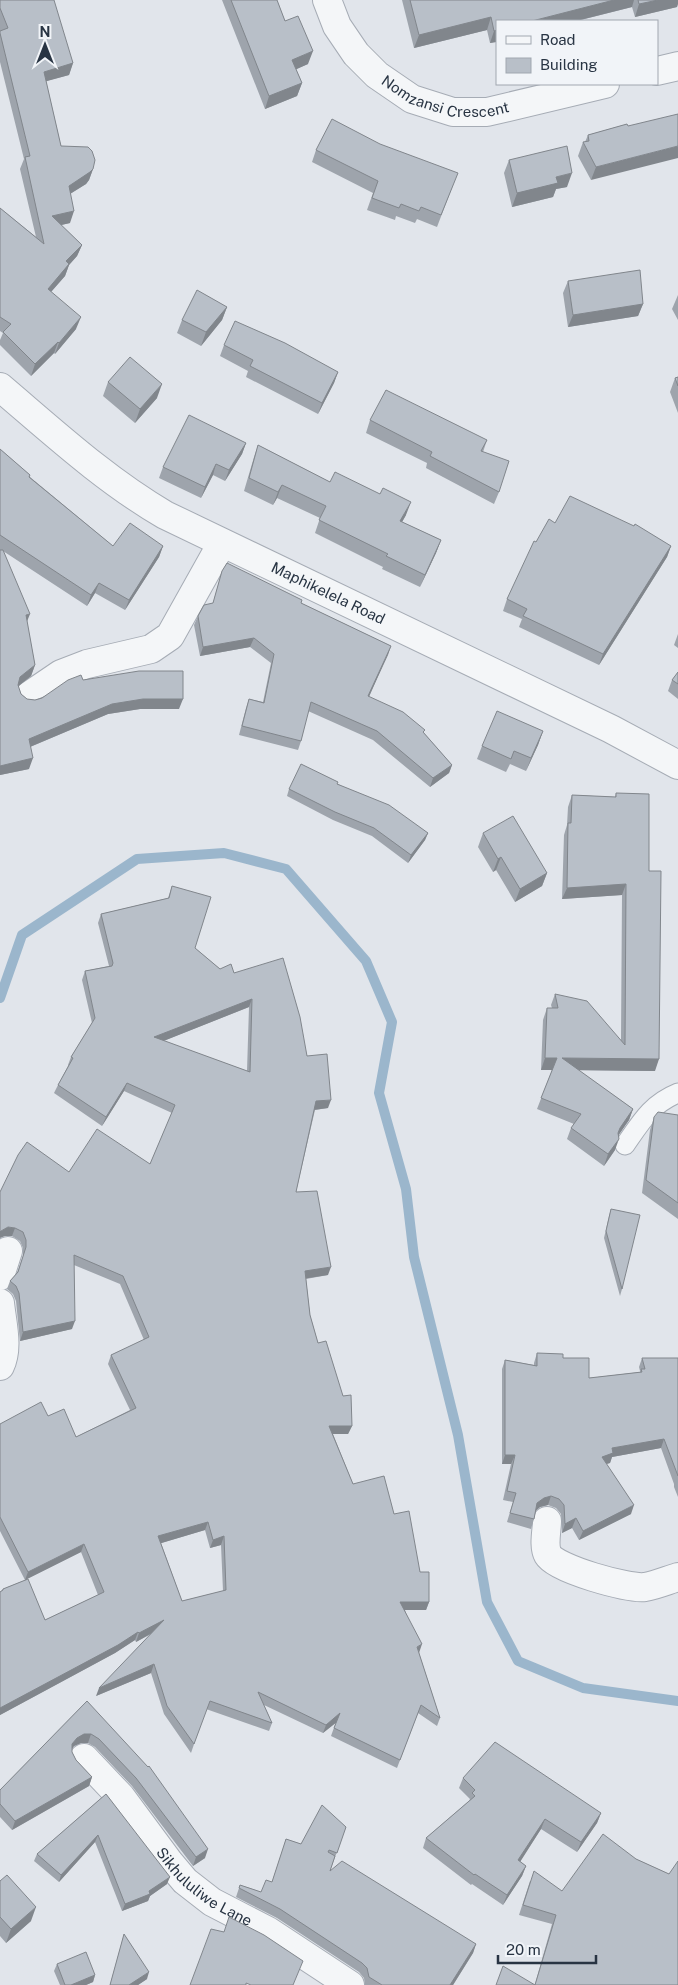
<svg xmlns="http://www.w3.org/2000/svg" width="678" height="1985" viewBox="0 0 678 1985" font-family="'Public Sans',sans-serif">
<rect width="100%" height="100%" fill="#e1e5eb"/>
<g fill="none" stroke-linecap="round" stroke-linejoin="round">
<!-- stream -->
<path stroke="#9bb6cc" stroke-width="10" d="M0,998L22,935L137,859L224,853L286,869L366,961L392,1022L379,1093L406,1189L414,1257L458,1435L487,1602L518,1661L583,1688L678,1701"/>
<defs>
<path id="lane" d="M625,1145C641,1122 651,1104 678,1093"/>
<g id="street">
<path id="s1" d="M327,0L337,26L356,54L377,75L412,99L453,112H487L605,84"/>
<path d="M657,71L678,66"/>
<path id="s2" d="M0,387C53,432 105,480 165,515L611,729L678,765"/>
<path d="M30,695L61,674L87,664L151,649L170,636L222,543"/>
<path d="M0,1276L8,1251"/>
<path d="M0,1303C2,1323 9,1348 0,1366"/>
<path d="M547,1521C547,1530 543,1546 548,1555C556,1569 628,1589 645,1587C656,1585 668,1580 678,1577"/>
<path id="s3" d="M84,1758L121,1797L169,1862L185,1881L212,1902L268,1931L350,1985"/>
</g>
</defs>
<!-- lane casing -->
<use href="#lane" stroke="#a6acb5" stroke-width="21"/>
<!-- street casing -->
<use href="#street" stroke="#a6acb5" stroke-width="30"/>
<!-- lane -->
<use href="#lane" stroke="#f4f6f8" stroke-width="19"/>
<!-- street -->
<use href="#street" stroke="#f4f6f8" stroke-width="28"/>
</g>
<!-- wall -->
<path fill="#9ea4ac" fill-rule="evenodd" d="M0,0L73,63L69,75L46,81L61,146L93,169L89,180L86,184L70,194V223L61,225L82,245L77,256L69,265L65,276L51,292L76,329L55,354L54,353L31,376L0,345V340L3,333L0,331V208L36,237L20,169L24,159L0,62Z
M222,0H277L285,21L308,64L296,69L302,83L297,96L265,109Z
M402,0H678L677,7L635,17L632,7L490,43L487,30L414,48Z
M627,124L591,180L578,156L583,142H585L588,135Z
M316,150L453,185L437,227L417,219L415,223L396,216L395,220L367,210L373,193L312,162Z
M509,160L567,187L556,189L553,197L512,207L504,173Z
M568,281L643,304L638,316L568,327L563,293Z
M678,295V320L672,309Z
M227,307L222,320L201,346L177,333L182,320Z
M224,345L338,372L334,383L318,414L246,377L248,371L220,356Z
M678,377V413L670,392L675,378Z
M108,382L157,398L135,423L103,396Z
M370,420L487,440L483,452L499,492L494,504L426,468L427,463L366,433Z
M246,443L242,454L225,481L213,475L201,498L159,478L163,467Z
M258,445L330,482L406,515L402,522L441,540L436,553L420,587L382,569L383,567L315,533L320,518L277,498L273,505L244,491L254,457Z
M0,449L30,475V477L113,546H163L159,557L125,610L95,593L87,606L3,551L27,622L35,665L31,676L18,686L21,694L27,699L35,700L83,680L179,709H140L108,714L30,747L29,769L0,775Z
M555,523L671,546L667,557L599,665L519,627L522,619L503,611L507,599L536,542Z
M222,571L301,603L391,646L369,697L424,733L452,765L449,773L430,787L373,740L308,711L301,741L298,750L239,735L246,708L249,699L263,702L271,663L250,647L200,656L194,625L198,616L213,603Z
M678,634V648L674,645Z
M678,672V699L668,691L672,680Z
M543,731L538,745L526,771L510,764L506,772L477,759L482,746Z
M338,784L428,833L425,840L408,863L372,836L333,820L287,796L289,789Z
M616,793L649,871L655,1071L578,1070L633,1109L629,1120L618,1135L615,1150L604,1166L567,1139L571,1128L574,1124L537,1109L552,1070H541L543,1020L547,1008H552L551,1005L555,994L621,1040L622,895L562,899L564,835L567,825L568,807L572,795L615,797Z
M483,833L547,873L542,886L515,902L496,870L493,872L478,847Z
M172,886L195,948L220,969L234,973L307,1056L328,1108L315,1110L296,1192L328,1275L306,1279L310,1315L318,1343L352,1426L348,1434H333L353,1484L394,1514L420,1572L429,1602L426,1610H405L419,1653L440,1718L437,1726L418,1713L397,1768L331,1736L336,1722L323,1733L264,1705L272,1723L269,1731L206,1709L191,1753L164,1714L151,1673L96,1696L151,1634L136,1642L135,1640L115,1653L0,1715V1592L3,1589L25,1580L0,1531V1424L48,1416L76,1437L130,1410L108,1364L111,1355L144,1340L120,1284L74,1265L72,1329L20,1341L16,1301L13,1294L7,1289L10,1281L17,1273L23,1256V1248L20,1241L12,1236H5L69,1172L150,1164L172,1113L124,1091L102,1126L54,1093L58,1085L68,1066V1065L71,1057L92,1023L82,980L85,971L109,966L98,923L101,914L168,898ZM249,1007L247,1071L163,1041ZM205,1530L210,1548L221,1545L223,1591L182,1601L161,1543ZM81,1552L98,1595L45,1620L27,1579Z
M678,1115V1219L642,1193L650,1130L654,1117Z
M611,1209L622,1289L620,1296L604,1238L609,1216Z
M537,1353L563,1358L589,1378L640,1372V1371L639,1367L642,1358H678V1497L674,1487V1484L661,1448L612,1457L610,1463L606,1464L631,1514L579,1540L572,1528L562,1533L561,1514L556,1508L548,1505L540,1507L536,1511L534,1519L531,1529L507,1522L513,1502L503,1500L511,1464H502V1369L505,1360L534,1365V1363Z
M87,1701L205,1858L193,1866L132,1786L95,1747L88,1743H81L74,1746L72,1749V1752L76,1760L92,1777L89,1786L12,1830L0,1817V1790Z
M463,1778L601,1813L597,1823L577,1852L541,1829L520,1861L526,1866L522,1876L503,1905L472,1884L471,1885L423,1848L426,1838L469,1801L470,1799L459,1788Z
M106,1794L167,1884L150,1896L148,1901L122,1911L95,1842L59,1882L34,1861L37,1854Z
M346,1827L330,1871L476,1944L473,1953L453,1985H365L364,1978L359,1972L277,1918L236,1897L240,1885L261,1892L272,1882L286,1839L301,1844Z
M636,1859L669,1874L678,1985L535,1984L552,1924L519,1915L530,1881L562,1891Z
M0,1881L31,1921L6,1943L0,1936Z
M124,1934L147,1979L138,1985H110Z
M57,1964L95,1975L93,1982L86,1985H60L54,1971Z"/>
<!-- shaded-wall -->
<path fill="#81868c" d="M614,0H634L632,7L576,21H532Z
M658,0H678V4L677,7L635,17L639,4Z
M491,17L487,30L414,48L419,35Z
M497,30V42L490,43L494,31Z
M313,51L308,64L288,73L292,60Z
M73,63L69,75L40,83L44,72Z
M302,83L297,96L265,109L269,96Z
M678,146V158L591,180L596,167Z
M93,169L89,180L86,184L65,197L69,186Z
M572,173L567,187L556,189L553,197L512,207L517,193L556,177Z
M74,211L70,223L48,228L52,216Z
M82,245L77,256L69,265L65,276L43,301L48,289L66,261Z
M643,304L638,316L568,327L573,315Z
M227,307L222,320L201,346L206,332Z
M81,317L76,329L55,354L59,343Z
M58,342L54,353L31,376L35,364Z
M338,372L334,383L318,414L322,403Z
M162,384L157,398L135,423L140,409Z
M246,443L242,454L225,481L229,470Z
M216,464L213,475L201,498L205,487Z
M282,485L277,498L273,505L278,492Z
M411,502L406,515L395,534L400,521Z
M441,540L436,553L420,587L425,575Z
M163,546L159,557L125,610L129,600Z
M671,546L667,557L599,665L603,654Z
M99,583L95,593L87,606L91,595Z
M30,614L26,624V615Z
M254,638L250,647L200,656L203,647Z
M391,646L388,655L365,705L368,696Z
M35,665L31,676L16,688L20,677Z
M143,699H183L179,709H140L108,714L25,749L29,739L112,704Z
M543,731L538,745L526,771L531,758Z
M33,758L29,769L0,775V766Z
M452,765L449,773L430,787L433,778Z
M428,833L425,840L408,863L411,855Z
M501,857L496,870L493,872L498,859Z
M547,873L542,886L515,902L520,889Z
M626,884L622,895L562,899L567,888Z
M252,999L249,1007L151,1046L154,1037Z
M545,1058H557L553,1070H541Z
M562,1058L659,1059L655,1071L558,1070Z
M127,1083L124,1091L102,1126L106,1117Z
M331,1100L328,1108L313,1110L316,1101Z
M633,1109L629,1120L616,1139L620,1128Z
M619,1139L615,1150L604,1166L608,1154Z
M8,1227L15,1228L12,1236H5L0,1238V1232L1,1231Z
M331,1267L328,1275L302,1279L305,1271Z
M75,1321L72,1329L20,1341L23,1332Z
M329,1426H352L348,1434H326Z
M664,1439L661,1448L612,1457L610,1463L599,1466L602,1457L612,1448Z
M505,1455H515L511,1464H502Z
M551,1496L548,1505L540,1507L534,1512L537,1503L544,1498Z
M634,1505L631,1514L579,1540L583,1531Z
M576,1518L572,1528L562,1533L565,1524Z
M208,1522L205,1530L155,1545L158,1536Z
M224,1536L221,1545L210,1548L213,1540Z
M84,1544L81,1552L25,1580L28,1572Z
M400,1602H429L426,1610H397Z
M164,1620L161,1628L136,1642L139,1633Z
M138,1632L135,1640L115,1653L0,1715V1708Z
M422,1644L419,1653L417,1647Z
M154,1664L151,1673L96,1696L99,1688Z
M340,1713L337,1722L323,1733L326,1725Z
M84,1734H91L88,1743H81L74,1746L69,1753L72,1744L77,1738Z
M92,1777L89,1786L12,1830L15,1821Z
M601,1813L597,1823L577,1852L581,1842Z
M545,1819L541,1829L515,1870L518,1860Z
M98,1835L95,1842L59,1882L61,1875Z
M208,1849L205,1858L193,1866L196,1857Z
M526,1866L522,1876L503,1905L507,1895Z
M170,1877L167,1884L150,1896L148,1901L122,1911L125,1904L149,1891Z
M36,1907L31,1921L6,1943L11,1929Z
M476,1944L473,1953L453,1985H450Z
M149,1972L147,1979L138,1985H129Z
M95,1975L93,1982L86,1985H71Z"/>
<!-- building -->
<path fill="#b8bfc8" stroke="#81868c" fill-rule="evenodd" d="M0,0H54L73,63L44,72L61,146L88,147L92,151L95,160L93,169L90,172L69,186L74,211L52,216L82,245L66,261L69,264L48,289L81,317L59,343L58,342L35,364L3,332L11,324L0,317V208L44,244L25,157L30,156L0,33V31L8,28L0,8Z
M231,0H277L285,21L298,16L313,51L292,60L302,83L269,96Z
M410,0H614L532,21H497V30L494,31L491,17L419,35Z
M638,0H658L639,4Z
M678,114V146L596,167L583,142L589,141L588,135L627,124L628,126Z
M332,119L380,144L458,173L441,215L421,207L419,211L401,204L399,208L372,198L378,181L316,150Z
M567,146L572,173L556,177L558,183L517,193L509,160Z
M640,270L643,304L573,315L568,281Z
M197,290L227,307L206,332L182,320Z
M235,321L285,343L338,372L322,403L250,366L253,360L224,345Z
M130,357L162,384L140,409L108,382Z
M678,377V386L675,378Z
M386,390L487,440L481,451L509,461L499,492L430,456L432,452L370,420Z
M189,415L246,443L229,470L216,464L205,487L163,467Z
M258,445L330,482L335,472L380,494L383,488L411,502L400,521L441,540L425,575L386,556L388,554L319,520L326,506L282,485L278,492L249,478Z
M0,449L30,475L29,477L113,546L130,523L163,546L129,600L99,583L91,595L0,535Z
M570,496L634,526L635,524L671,546L603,654L523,616L527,609L507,599L534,541L536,542L549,519L555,523Z
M0,550H3L30,614L26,615L35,665L20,677L18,685L21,694L27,699L35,700L42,698L68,680L81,675L83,680L139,671H183V699H143L112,704L29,739L33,758L0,766Z
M227,563L302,600L301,603L391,646L368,696L403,712L425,730L423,732L452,765L433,778L377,731L311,702L301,741L242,726L249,699L264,703L274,654L254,638L203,647L198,616L204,605L213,603L222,571Z
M678,672V684L672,680Z
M497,711L543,731L531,758L514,751L511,759L482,746Z
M301,764L338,782L337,784L389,805L428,833L411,855L374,828L335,812L289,789Z
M616,793L649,794V871H661L659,1059L562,1058L633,1109L620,1128L618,1133L619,1139L608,1154L571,1128L581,1114L541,1098L557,1058H545L547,1008H558L555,994L587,1001L625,1045L626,884L567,888L568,823H571L572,795L616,797Z
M513,816L547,873L520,889L501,857L498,859L483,833Z
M172,886L211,897L195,948L220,969L231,964L234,973L283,958L300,1017L307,1056L327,1054L331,1100L316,1101L296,1192L317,1191L331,1267L305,1271L310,1315L318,1343L326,1341L343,1396L351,1395L352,1426H329L353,1484L384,1476L394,1514L409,1511L420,1572H429V1602H400L422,1644L417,1647L440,1718L421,1705L400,1760L334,1728L340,1713L326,1725L258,1692L272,1723L210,1701L194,1744L167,1706L154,1664L99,1688L164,1620L139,1633L138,1632L118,1645L0,1708V1592L3,1590V1589L28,1579L45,1620L104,1592L84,1544L28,1572L0,1517V1424L41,1402L48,1416L64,1409L76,1437L136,1408L111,1355L149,1337L123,1276L74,1255L75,1321L23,1332L19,1293L16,1286L10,1281L18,1272L26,1247V1240L23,1232L15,1228L8,1227L1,1231L0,1232V1192L18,1155L27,1142L69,1172L97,1129L150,1164L175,1105L127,1083L106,1117L58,1085L73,1058L71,1057L95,1018L85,971L112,966L113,963L101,914L169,898ZM252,999L250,1072L154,1037ZM208,1522L213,1540L224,1536L226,1590L182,1601L158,1536Z
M658,1112L678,1115V1203L646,1180L654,1117Z
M611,1209L640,1215L622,1289L606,1231Z
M537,1353L563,1354V1358H589V1378L642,1372L641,1369H645L642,1358H678V1476L664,1439L612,1448L613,1453L602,1457L634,1505L583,1531L576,1518L565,1524L564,1505L559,1499L551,1496L544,1498L537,1503L534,1519L510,1513L516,1493L507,1491L515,1455H505V1360L537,1366Z
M87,1701L148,1767L149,1766L208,1849L196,1857L136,1778L99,1739L91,1734H84L77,1738L72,1744V1752L76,1760L92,1777L15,1821L0,1804V1790Z
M495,1742L601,1813L581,1842L545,1819L518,1860L526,1866L507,1895L475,1874L474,1875L426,1838L475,1796L472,1793L475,1790L463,1778Z
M106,1794L170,1877L149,1891L150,1894L125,1904L98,1835L61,1875L37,1854Z
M322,1805L346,1827L337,1853L329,1850L328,1852L335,1856L330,1871L342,1861L476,1944L450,1985H382L369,1977L367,1968L362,1963L280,1909L239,1888L240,1885L261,1892L266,1880L272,1882L286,1839L301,1844Z
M603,1834L636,1859L669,1874L678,1861V1985H496L503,1966L535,1985L556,1915L523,1905L534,1871L562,1891Z
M7,1875L36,1907L11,1929L0,1917V1881Z
M229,1917L264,1935L303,1961L293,1985H251L246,1983V1985H190L211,1929L224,1932Z
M124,1934L149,1972L129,1985H110Z
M86,1952L95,1975L71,1985H65L57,1964Z"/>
<g text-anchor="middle" stroke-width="4.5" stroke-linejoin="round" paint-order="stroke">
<!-- street labels -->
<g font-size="15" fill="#283443" stroke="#f1f4f8">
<text dy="5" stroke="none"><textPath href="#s1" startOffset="166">Nomzansi Crescent</textPath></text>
<text dy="5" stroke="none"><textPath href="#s2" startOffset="390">Maphikelela Road</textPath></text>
<text dy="5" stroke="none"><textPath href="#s3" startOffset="178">Sikhululiwe Lane</textPath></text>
</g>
</g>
<!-- legend -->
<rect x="496" y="20" width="162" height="65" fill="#f1f4f8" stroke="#a1a7b0"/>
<rect x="506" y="36" width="25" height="8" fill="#f4f6f8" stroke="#a1a7b0"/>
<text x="540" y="45" font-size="15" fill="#283443">Road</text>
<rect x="506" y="58" width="25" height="15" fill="#b8bfc8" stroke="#a1a7b0"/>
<text x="540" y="70" font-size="15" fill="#283443">Building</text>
<!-- north arrow -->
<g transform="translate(45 45)" stroke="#f1f4f8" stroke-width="4" paint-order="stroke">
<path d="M0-4L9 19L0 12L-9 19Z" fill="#283443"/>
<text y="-8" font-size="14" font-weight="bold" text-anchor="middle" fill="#283443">N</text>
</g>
<!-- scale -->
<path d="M498 1955v8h98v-8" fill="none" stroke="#283443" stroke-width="2.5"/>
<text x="506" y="1955" font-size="15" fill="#283443" stroke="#f1f4f8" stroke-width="4" paint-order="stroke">20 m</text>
</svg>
